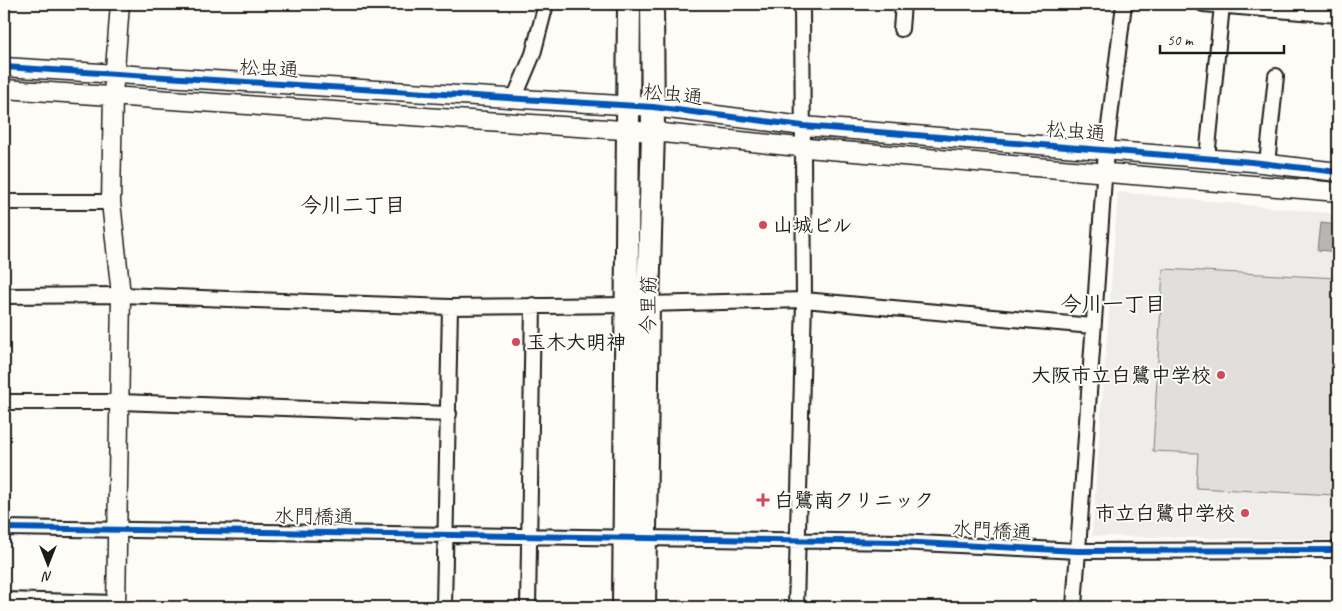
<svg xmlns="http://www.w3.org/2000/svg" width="1342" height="611" viewBox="0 0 1342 611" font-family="Caveat,'Klee One',sans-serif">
<rect width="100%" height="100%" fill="#fdfcf7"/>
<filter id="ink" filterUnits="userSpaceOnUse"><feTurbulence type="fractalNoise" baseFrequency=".02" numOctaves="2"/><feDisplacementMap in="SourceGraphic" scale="10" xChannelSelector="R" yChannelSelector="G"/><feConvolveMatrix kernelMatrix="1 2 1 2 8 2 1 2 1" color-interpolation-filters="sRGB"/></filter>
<g filter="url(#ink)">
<!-- built -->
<path fill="#eeede9" d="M1118,192L1338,214V540L1092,536Z"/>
<!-- green -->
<path fill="#e0dfdb" stroke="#7e7e7c" d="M1163,269L1338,278V428L1335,495L1196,488L1198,453L1153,451Z"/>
<!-- water -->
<path fill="#b7b6b2" stroke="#797876" d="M1321,223L1338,225V252L1318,250Z"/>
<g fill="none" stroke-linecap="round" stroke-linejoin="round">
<defs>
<path id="minor" d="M1203,4L1338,15
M901,29L903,4
M514,99L533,54L546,4
M1207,158L1222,5
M1267,164L1276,76
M4,202H111
M4,296L121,295L450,307L627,305
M648,304L804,300L1092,326
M4,402H120L449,414
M4,528L899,542L1077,551L1338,550
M4,600L116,603
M444,607L450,307
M528,607L533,305
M796,607L804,300L802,4
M1074,607L1106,150L1124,4"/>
<path id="tertiary" d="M4,67L653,107L803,126L1252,162L1338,172
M4,89L653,132L818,149L1338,192
M116,607L121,295L111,202L113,95L120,4"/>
<path id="primary" d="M624,607L629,4
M644,607L648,304L653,132L652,4"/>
</defs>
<!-- minor casing -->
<use href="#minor" stroke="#1c1c1c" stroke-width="18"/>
<!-- tertiary casing -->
<use href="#tertiary" stroke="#1c1c1c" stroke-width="21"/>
<!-- primary casing -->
<use href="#primary" stroke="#1c1c1c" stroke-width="26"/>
<!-- minor -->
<use href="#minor" stroke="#fdfcf7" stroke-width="14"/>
<!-- tertiary -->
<use href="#tertiary" stroke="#fdfcf7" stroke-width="18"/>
<!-- primary -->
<use href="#primary" stroke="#fdfcf7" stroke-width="22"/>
<defs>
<path id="cycleway" d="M4,67L653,107L803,126L1252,162L1338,172
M4,528L899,542L1077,551L1338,550"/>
</defs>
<!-- cycleway casing -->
<use href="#cycleway" stroke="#fdfcf7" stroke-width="9"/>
<!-- cycleway -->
<use href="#cycleway" stroke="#0057b8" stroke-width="6"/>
</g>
</g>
<!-- markers -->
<g fill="#d1495b" stroke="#fdfcf7" stroke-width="2">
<circle cx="763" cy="225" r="5"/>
<circle cx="516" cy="342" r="5"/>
<circle cx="1221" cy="375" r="5"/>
<path d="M760.5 492.5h5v5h5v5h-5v5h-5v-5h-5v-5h5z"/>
<circle cx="1245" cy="513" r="5"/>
</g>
<g text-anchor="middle" stroke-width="4" stroke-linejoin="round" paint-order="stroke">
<!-- street labels -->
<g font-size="20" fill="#1c1c1c" stroke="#fdfcf7">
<text transform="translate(269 68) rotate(3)" y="7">松虫通</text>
<text transform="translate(673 94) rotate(6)" y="7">松虫通</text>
<text transform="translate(1076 131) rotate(5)" y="7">松虫通</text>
<text transform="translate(648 305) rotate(-89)" y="7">今里筋</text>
<text transform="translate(314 516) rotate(1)" y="7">水門橋通</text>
<text transform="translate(992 530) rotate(3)" y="7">水門橋通</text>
</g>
<!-- poi labels -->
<g font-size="20" font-weight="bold" fill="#1c1c1c" stroke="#fdfcf7" text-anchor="start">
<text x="773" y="232">山城ビル</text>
<text x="526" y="349">玉木大明神</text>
<text x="1211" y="382" text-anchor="end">大阪市立白鷺中学校</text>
<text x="774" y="507">白鷺南クリニック</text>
<text x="1235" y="520" text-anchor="end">市立白鷺中学校</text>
</g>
<!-- neighbourhood labels -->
<g font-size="21" font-weight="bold" fill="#1c1c1c" stroke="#fdfcf7">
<text x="353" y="212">今川二丁目</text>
<text x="1113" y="311">今川一丁目</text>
</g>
</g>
<!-- margin -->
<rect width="1342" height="611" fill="none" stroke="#fdfcf7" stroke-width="20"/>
<rect x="10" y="10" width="1322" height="591" fill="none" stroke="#1c1c1c" stroke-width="2" filter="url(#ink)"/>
<!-- north arrow -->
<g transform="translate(48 564) rotate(180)" stroke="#fdfcf7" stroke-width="4" paint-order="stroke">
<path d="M0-4L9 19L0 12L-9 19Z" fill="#1c1c1c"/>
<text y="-8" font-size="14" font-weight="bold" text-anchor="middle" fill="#1c1c1c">N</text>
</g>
<!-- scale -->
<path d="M1160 45v8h124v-8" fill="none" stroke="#1c1c1c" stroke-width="2.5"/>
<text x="1167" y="45" font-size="15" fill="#1c1c1c" stroke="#fdfcf7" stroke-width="4" paint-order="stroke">50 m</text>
</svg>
